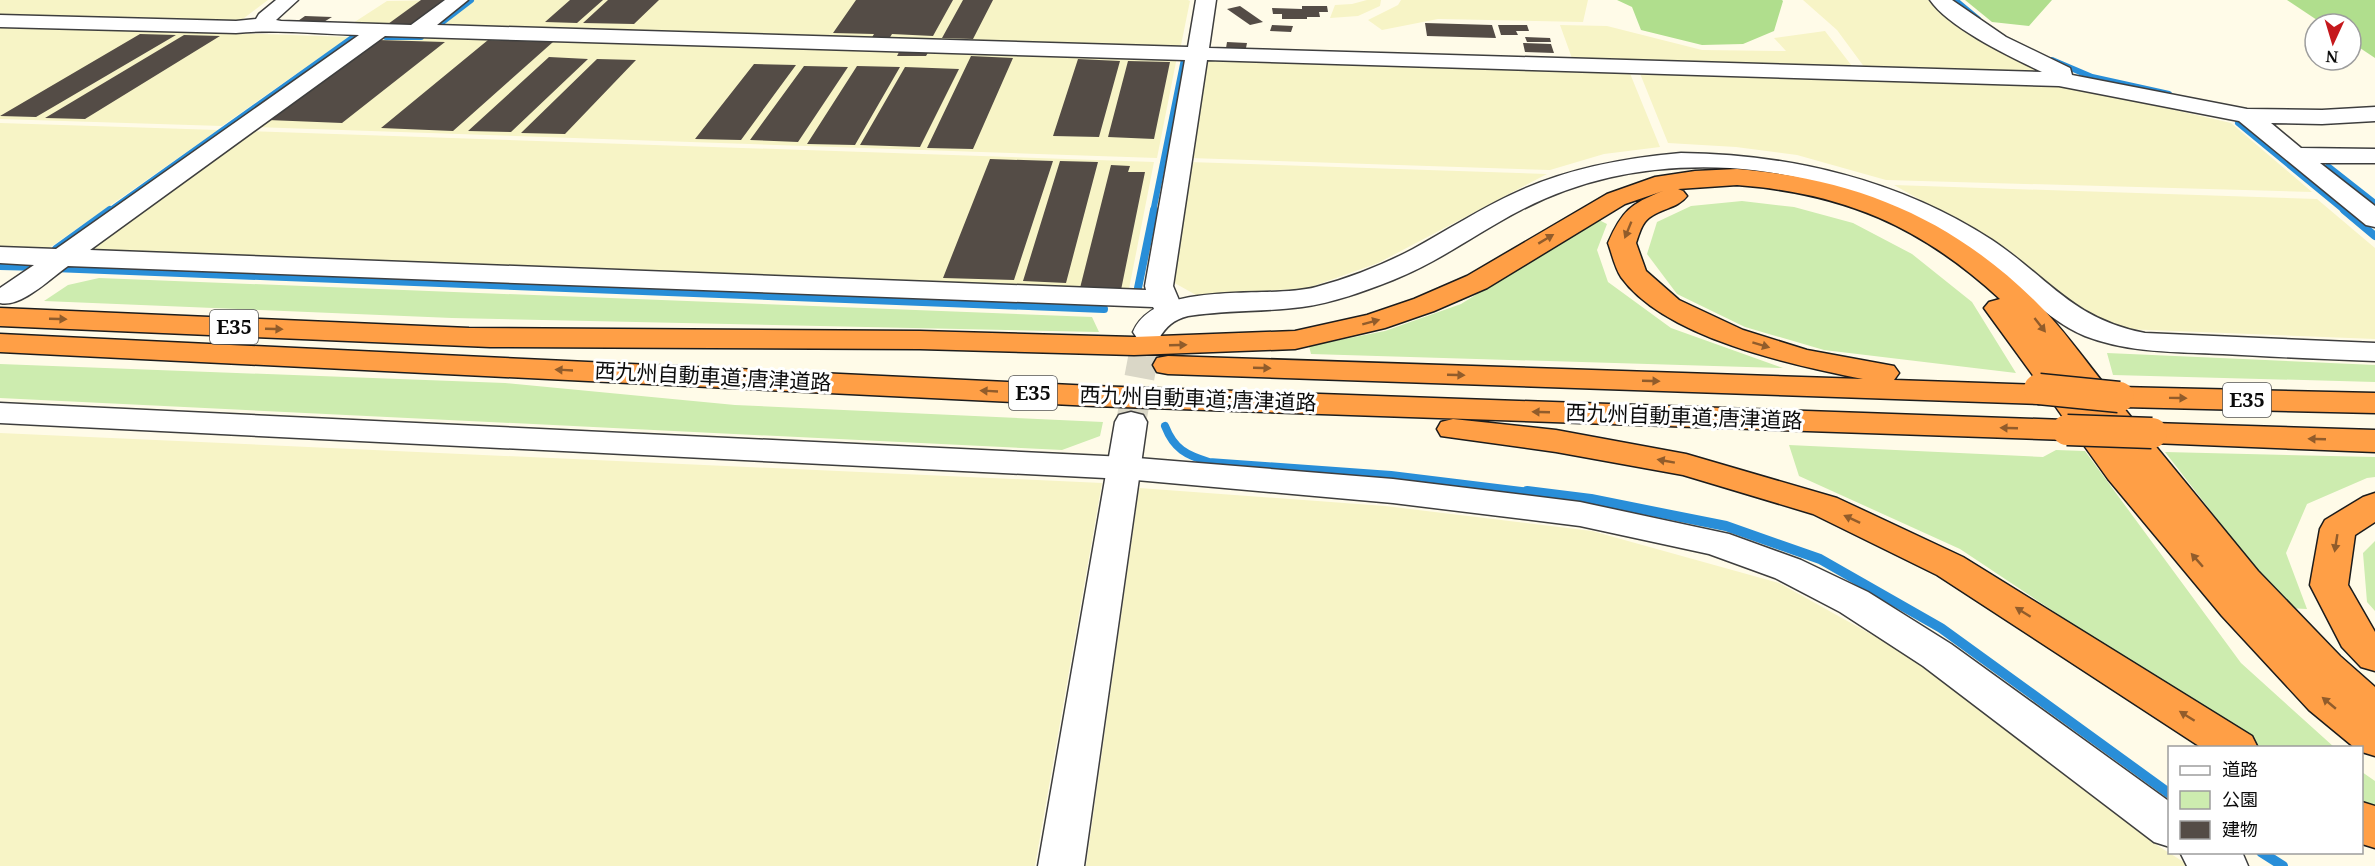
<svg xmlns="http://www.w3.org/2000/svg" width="2375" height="866" viewBox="0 0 2375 866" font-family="'Noto Serif','Noto Sans JP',serif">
<rect width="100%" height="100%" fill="#fffbe8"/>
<!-- farmland -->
<path fill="#f7f4c6" d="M0,0H268L235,25L0,17Z
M452,0L417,27L350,25L387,1Z
M474,0H1188L1190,1L1180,50L436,28Z
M1367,0H1381L1380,6L1358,16L1330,18L1335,5L1352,4Z
M1401,0H1588L1583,22L1438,19L1382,30L1368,20L1398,5Z
M1803,0H1928L1946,16L2051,74L1865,68L1837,30Z
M0,24L228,31L229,33L349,37L222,126L0,119Z
M1560,25L1607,26L1702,50L1786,51L1774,38L1825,31L1855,70L1573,61Z
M429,35L1177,57L1157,158L252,127L376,38L423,39Z
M1205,59L1629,71L1660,147L1604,154L1550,170L1190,158Z
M1639,71L2067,85L2231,123L2312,192L1886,180L1797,155L1736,147L1668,143Z
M0,123L218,130L45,251L0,250Z
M247,131L1154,162L1128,294L79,253Z
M1189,162L1547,174L1378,263L1308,288L1196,295L1171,281Z
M1894,185L2317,199L2375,248V339L2124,329L2082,313L2009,250Z
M0,433L1102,483L1035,866H0Z
M1139,488L1385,506L1592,531L1779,583L1912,657L2152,842L2190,866H1086Z"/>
<!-- green -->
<path fill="#cdecaf" d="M1742,201L1794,207L1853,223L1912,254L1972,302L2016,373L1824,350L1745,327L1677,294L1647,254L1657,222L1691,206Z
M1597,219L1607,224L1597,250L1608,282L1671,328L1783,368L1311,354L1309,346L1385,331L1461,304Z
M99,278L1092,317L1099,332L452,318L44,301L68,285Z
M2107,353L2375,365V382L2113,375Z
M0,364L505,383L735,405L1103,422L1100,436L1062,450L0,398Z
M1789,445L2043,457L2056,450L2085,451L2241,663L2334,747H2257L1960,549L1799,476Z
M2165,452L2375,457V477L2367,478L2307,504L2286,553L2307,609L2286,608Z
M2375,541V611L2367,602L2363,553Z
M2362,772L2375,781V818L2362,810Z"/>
<!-- forest -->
<path fill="#b0de8d" d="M1617,0H1782L1783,1L1774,31L1743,44L1702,45L1641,30L1632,7Z
M1965,0H2052L2029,26L1992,22Z
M2287,0H2375V58L2351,42V24H2323Z"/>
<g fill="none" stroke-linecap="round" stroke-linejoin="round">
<!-- stream-far2 -->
<path stroke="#298ed8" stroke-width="6" d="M1955,0L1978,19
M437,26L471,0
M386,37H421
M2052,60L2092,77L2169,94
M2238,123L2346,212
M2328,166L2375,203
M108,212L355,36
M1153,212L1184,59"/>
<!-- stream-far1 -->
<path stroke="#298ed8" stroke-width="8" d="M2344,210L2375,236
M56,249L110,210
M0,266L42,267
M54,268L1104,309
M1138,288L1154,210
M1165,426C1174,449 1186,455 1209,462L1391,475L1539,493"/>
<!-- stream -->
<path stroke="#298ed8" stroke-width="10" d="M1527,491L1591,499L1726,526L1820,559L1941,628L2170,794
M2261,852L2283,866"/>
</g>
<!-- building -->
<path fill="#544c46" d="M421,0H450L417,24H388Z
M570,0H603L577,23L545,22Z
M608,0H659L634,24L583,23Z
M856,0H953L933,36L892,34L889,39H871L874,34L833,33Z
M963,0H993L973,39L942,38Z
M1240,6L1263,22L1250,25L1227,9Z
M1302,6H1327L1328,12H1319L1320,17H1307V19H1282V14H1273L1272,8L1302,9Z
M305,16L332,17L322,23H295Z
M1425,23L1492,25L1496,38L1427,36Z
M1272,25L1293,26L1291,32L1270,31Z
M1498,25H1527L1529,31H1516L1518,35H1501Z
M140,34L176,35L36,117L0,116Z
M184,35L220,36L85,119L45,118Z
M1525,37L1550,38L1551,42H1527Z
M378,40L445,42L342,123L268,120Z
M488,40L553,42L453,131L381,128Z
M1227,42L1247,43L1246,48H1226Z
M1523,43L1551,44L1554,53L1525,52Z
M900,50L929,51L926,56H897Z
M971,56L1013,58L973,149L927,148Z
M549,57L588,59L511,132L468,131Z
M597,59L636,60L565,134L521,133Z
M1078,59L1120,61L1099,137L1053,136Z
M1128,61L1170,62L1154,139L1108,137Z
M754,64L796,65L741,140L695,139Z
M804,66L848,67L798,142L750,140Z
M857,66L900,67L855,145L807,144Z
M905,67L959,69L920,147L860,145Z
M990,159L1053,161L1014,280L943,278Z
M1060,161L1098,162L1066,283L1023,281Z
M1111,165L1130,166L1128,172H1145L1121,290L1080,288Z"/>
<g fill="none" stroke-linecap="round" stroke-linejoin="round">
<!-- minor-tunnel -->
<path stroke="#dad7c7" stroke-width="30" stroke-dasharray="30 15" stroke-linecap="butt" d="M1131,422L1148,332"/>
<defs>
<path id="minor" d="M276,0H298L276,20L281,21L411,25L445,0H468L437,25L1188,47L1196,0H1216L1209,48L2042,72C2011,57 1949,28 1930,0H1952L2006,37L2070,68L2072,75L2247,109L2322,110L2375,107V121L2322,124L2271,123L2301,148L2375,149V163H2320L2375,206V227L2366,225L2239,121L2059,86L1207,60L1173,286L1184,312L1179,318L1169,321L1159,318L1153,307L68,266C51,278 21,308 0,303V288L34,265L0,263V247L56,249L359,35C318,34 276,29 236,33L0,27V15L236,21L256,19L259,14ZM385,36L1185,60L1145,286L1146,290L90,250Z
M1131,412L1143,415L1147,422L1084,866H1038L1115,422L1119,415Z"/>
<path id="tertiary" d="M1681,153C1789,154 1900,180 1992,240C2049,278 2072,319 2145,333L2375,343V361C2324,359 2274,357 2223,354C2176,352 2129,353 2085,336C2046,320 2018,285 1984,260C1915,209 1816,173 1730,168C1658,164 1586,176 1521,210C1478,232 1439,262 1393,280C1365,291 1333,303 1302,307C1264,312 1226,310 1188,316C1173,320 1167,326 1159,338L1148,341L1137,338L1133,332C1156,278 1268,300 1316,287C1349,278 1383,265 1413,249C1448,230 1481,208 1517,192C1569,168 1625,158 1681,153Z
M0,403L1125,457L1393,479L1580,502L1729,534L1801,560L1868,592L1951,644L2170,802V847L2154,842L1923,666L1840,612L1775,578L1709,554L1580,526L1393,503L1125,479L0,423Z
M2180,852H2242L2248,866H2187Z"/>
<path id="motorway" d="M1737,169C1855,179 1950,217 2036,302C2063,328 2085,361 2109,390L2119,387L2375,393V413L2123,407L2139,427L2152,423L2375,430V452L2153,443L2258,571L2340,656L2375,687V756L2362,752V748H2355L2309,710L2222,616L2108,479L2078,437L2067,440L1093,406L0,352V334L1093,386L2065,420L2051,400L2039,404L1168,374L1157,372L1153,365L1157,358L1168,356L1863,379C1792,365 1665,338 1621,277C1615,268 1612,254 1608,243C1622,211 1630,204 1663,191L1625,204L1487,288L1434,311L1385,328L1295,349L1134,355L920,349L490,347L0,326V308L469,328L920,331L1134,337L1295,331L1367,315L1414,299L1467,276L1607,194L1655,177L1695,171ZM1737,185C1843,193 1921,226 2000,299L1989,302L1984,308L2040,385L1894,380L1899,373L1894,366L1807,350L1743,330L1679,300L1646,271L1636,243C1638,237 1640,230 1643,225C1652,209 1677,210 1687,196L1683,191L1678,189Z
M1453,419L1556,430L1686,454L1837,498L1963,557L2252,736L2258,748H2202L1937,575L1813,514L1683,475L1556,452L1441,436L1437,429L1441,422Z
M2375,493V522L2355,535L2348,585L2375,632V671L2361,667L2342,647L2310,585L2320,529L2325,520L2363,497Z
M2362,802L2375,806V848L2362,844Z"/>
</defs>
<!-- minor casing -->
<use href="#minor" stroke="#3e3e3e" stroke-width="3"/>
<!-- tertiary casing -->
<use href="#tertiary" stroke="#3e3e3e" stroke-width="3"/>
<!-- motorway casing -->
<use href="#motorway" stroke="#1c1c1c" stroke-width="3"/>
<!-- minor -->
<use href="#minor" fill="#fff" fill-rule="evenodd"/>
<!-- tertiary -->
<use href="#tertiary" fill="#fff" fill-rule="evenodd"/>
<!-- motorway -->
<use href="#motorway" fill="#ff9f46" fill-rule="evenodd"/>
<defs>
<path id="motorway-bridge" d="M2039,389L2119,397
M2067,430L2152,433"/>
</defs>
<!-- motorway-bridge casing -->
<use href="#motorway-bridge" stroke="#1c1c1c" stroke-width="33" stroke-linecap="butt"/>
<!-- motorway-bridge -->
<use href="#motorway-bridge" stroke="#ff9f46" stroke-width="30"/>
</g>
<!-- one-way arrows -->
<defs><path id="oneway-solid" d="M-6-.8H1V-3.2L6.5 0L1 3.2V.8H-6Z" transform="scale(1.5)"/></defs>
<g fill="#915c2b">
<use href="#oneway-solid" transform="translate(1628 230) rotate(112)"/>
<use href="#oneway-solid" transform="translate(1546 239) rotate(-31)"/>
<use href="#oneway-solid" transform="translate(58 319) rotate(2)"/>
<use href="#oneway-solid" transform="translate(1371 322) rotate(-15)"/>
<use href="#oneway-solid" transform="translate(2040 325) rotate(52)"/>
<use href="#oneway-solid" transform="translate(274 329) rotate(2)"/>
<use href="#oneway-solid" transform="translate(1178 345) rotate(-2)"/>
<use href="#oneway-solid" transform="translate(1761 345) rotate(17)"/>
<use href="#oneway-solid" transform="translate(1262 368) rotate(2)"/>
<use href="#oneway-solid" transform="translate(564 370) rotate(-177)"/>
<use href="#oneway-solid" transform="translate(1456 375) rotate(2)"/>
<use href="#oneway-solid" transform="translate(1651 381) rotate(2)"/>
<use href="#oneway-solid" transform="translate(989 391) rotate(-177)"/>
<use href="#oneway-solid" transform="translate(2178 398) rotate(1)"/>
<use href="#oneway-solid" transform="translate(1541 412) rotate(-178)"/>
<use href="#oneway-solid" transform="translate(2009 428) rotate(-178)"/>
<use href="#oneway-solid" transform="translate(2317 439) rotate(-178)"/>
<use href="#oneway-solid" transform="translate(1666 461) rotate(-170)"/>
<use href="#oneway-solid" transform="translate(1852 519) rotate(-155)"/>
<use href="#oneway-solid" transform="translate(2336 543) rotate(99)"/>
<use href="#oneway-solid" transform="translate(2197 560) rotate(-131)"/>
<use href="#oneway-solid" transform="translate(2023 612) rotate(-148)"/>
<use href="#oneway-solid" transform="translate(2329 703) rotate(-140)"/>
<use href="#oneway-solid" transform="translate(2187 716) rotate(-148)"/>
</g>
<g text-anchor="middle" stroke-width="6" stroke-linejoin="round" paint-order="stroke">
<!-- shield labels -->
<g fill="#fff" stroke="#545454" stroke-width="1.5">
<rect x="210" y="310" width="48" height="34" rx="4.5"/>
<rect x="1009" y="376" width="48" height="34" rx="4.5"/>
<rect x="2223" y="383" width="48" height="34" rx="4.5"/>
</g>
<g font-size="20" font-weight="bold" fill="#0b0b0b">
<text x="234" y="334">E35</text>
<text x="1033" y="400">E35</text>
<text x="2247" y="407">E35</text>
</g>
<!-- street labels -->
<g font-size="21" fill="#0b0b0b" stroke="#fff">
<text transform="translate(713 377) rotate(3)" y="7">西九州自動車道;唐津道路</text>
<text transform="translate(1198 399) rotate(2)" y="7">西九州自動車道;唐津道路</text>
<text transform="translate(1684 417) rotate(2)" y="7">西九州自動車道;唐津道路</text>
</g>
</g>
<!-- legend -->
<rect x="2168" y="746" width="195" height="108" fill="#ffffff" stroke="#9d9d9d" stroke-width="1.5"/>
<rect x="2180" y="766" width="30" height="9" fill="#ffffff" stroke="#9d9d9d" stroke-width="1.5"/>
<text x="2222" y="776" font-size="18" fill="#0b0b0b">道路</text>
<rect x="2180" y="791" width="30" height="18" fill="#cdecaf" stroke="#9d9d9d" stroke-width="1.5"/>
<text x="2222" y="806" font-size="18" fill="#0b0b0b">公園</text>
<rect x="2180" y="821" width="30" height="18" fill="#544c46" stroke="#9d9d9d" stroke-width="1.5"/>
<text x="2222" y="836" font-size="18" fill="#0b0b0b">建物</text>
<!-- north arrow -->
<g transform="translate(2333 42) rotate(184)"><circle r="28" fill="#ffffff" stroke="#9d9d9d" stroke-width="1.5"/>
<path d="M0-4.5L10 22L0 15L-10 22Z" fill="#c5181c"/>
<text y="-9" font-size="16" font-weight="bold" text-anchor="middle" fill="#0b0b0b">N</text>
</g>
</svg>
